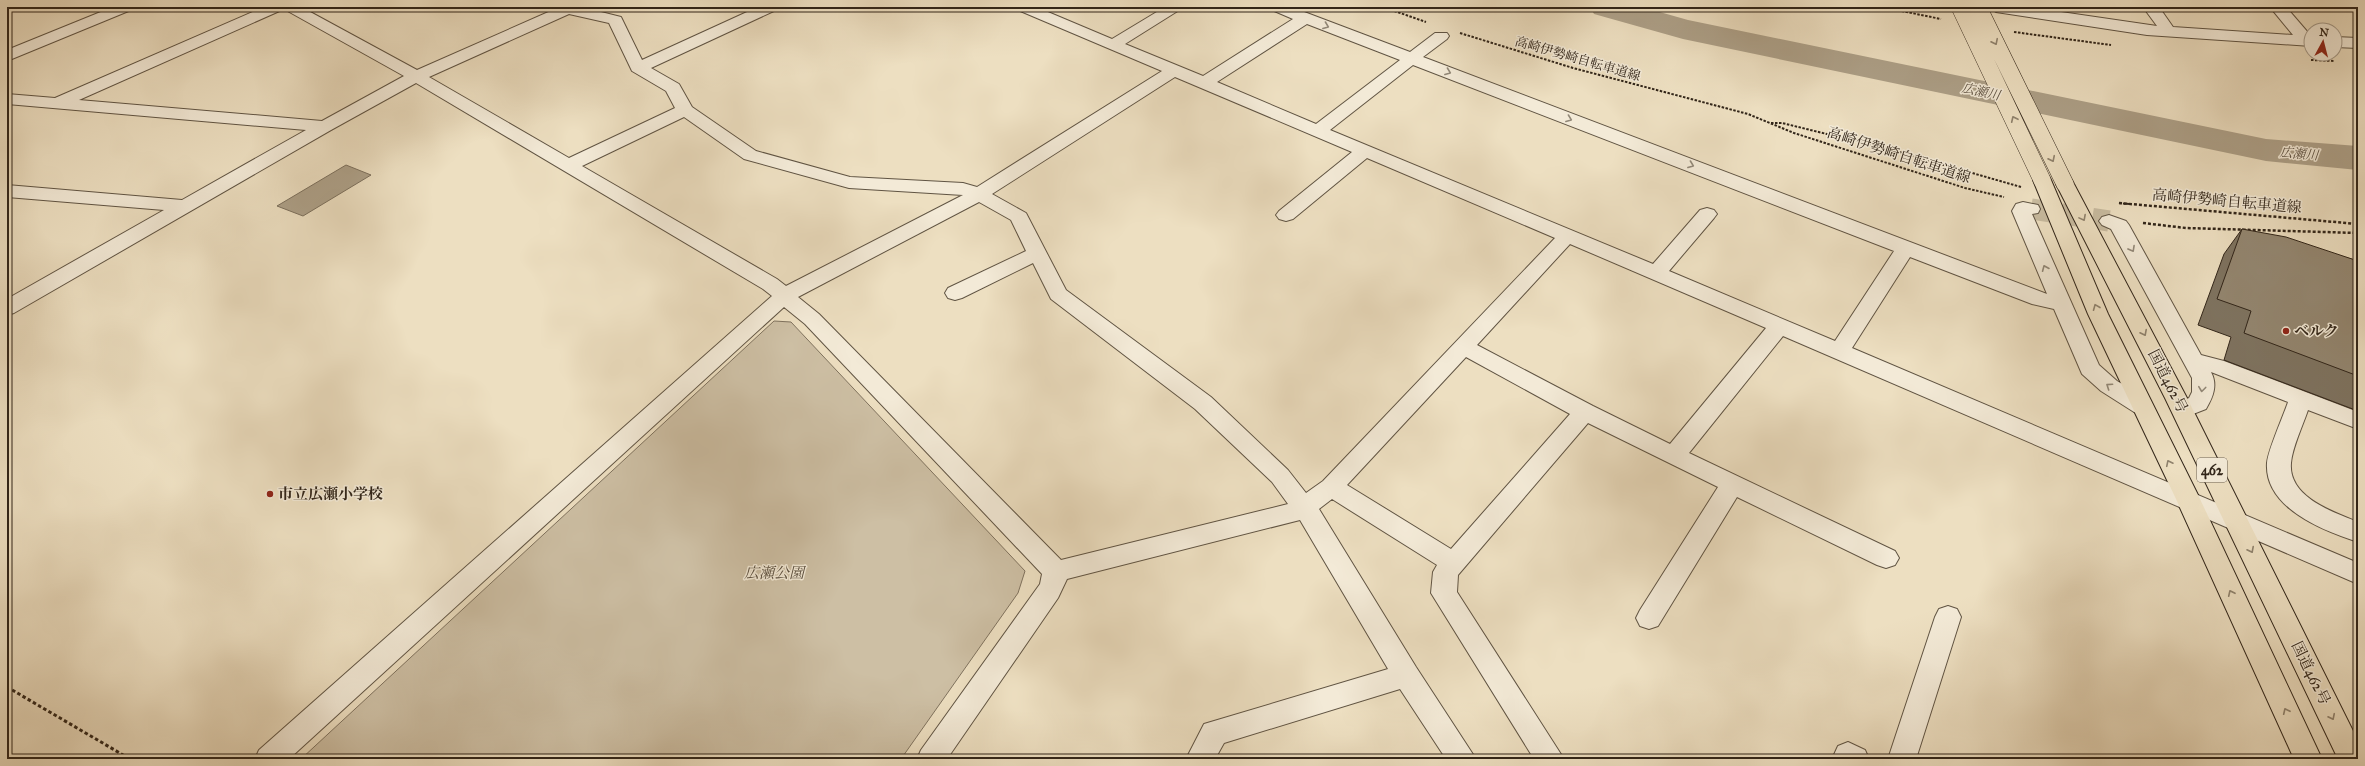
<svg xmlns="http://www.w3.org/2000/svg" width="2365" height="766" viewBox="0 0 2365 766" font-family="'IM FELL Great Primer','Noto Serif JP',serif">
<rect width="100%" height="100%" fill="#eddfc1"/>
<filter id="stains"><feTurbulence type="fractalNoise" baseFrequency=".005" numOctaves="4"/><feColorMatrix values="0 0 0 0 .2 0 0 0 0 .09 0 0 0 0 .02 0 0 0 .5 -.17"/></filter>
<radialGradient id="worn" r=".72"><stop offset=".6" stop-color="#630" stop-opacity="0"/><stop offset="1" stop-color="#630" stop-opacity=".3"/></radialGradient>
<!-- green -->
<path fill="#cdbfa4" stroke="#7f725e" d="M774,321L791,322L1025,571L1018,593L901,759H301Z"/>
<!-- water -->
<path fill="#ada088" stroke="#7b6f5c" d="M346,165L371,175L303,216L277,206Z"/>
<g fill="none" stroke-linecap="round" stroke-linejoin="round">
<!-- river -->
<path fill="#ada088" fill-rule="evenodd" d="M1590,7H1642L1688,20L2266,139L2358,146V170L2266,161L1683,39L1594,14Z"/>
<!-- minor-tunnel -->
<path stroke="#c7ba9f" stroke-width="21" stroke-dasharray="21 10" stroke-linecap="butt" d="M2031,209L2109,221"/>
<defs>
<path id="minor" d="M113,7H134L131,10L7,61V50Z
M264,7H301L417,70L553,10L550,7H581L621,17L642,60L758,7H779L776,10L651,68L679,84L692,107L756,151L850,177L963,183L977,187L1162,71L1018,10L1015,7H1036L1112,39L1165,7H1184L1125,44L1203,76L1293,19L1272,10L1269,7H1291L1410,52L1435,33H1447L1449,36L1447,39L1423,57L2047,294L2012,211L2016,204L2023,202L2038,205L2040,209L2038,213L2032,214L2099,365L2117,381L2150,400L2153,406L2150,412L2142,414L2134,412L2101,391L2082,374L2054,309L2032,304L1910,257L1852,348L2358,563V584L1783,336L1689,453L1895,551L1899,558L1895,565L1886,568L1877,565L1737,497L1658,626L1649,629L1640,626L1636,618L1640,610L1718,487L1588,423L1458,575L1457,592L1564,759H1534L1431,593L1433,572L1437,565L1332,499L1319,509L1416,667L1476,759H1446L1400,689L1224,743L1215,759H1186L1204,724L1388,669L1300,520L1067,579L1058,598L947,759H917L921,750L1040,584L1042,574L805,324L784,307L289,759H255L259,750L772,296L763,289L416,83L331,130L14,313L7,315V299L164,210L7,197V185L182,200L306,130L7,104V94L55,98ZM284,9L404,76L322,121L79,100ZM569,14L609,23L632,71L666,91L675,108L569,158L429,77ZM1307,24L1400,60L1316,124L1217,82ZM1413,65L1894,251L1835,341L1669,271L1714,218L1717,214L1714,210L1707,208L1700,210L1653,264L1330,130ZM1175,77L1352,152L1279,211L1276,215L1279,219L1286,221L1293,219L1367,158L1555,238L1323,481L1306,493L1288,470L1211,397L1066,290L1026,213L992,194ZM684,117L744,159L849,188L963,195L786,286L777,279L582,166ZM979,202L1011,220L1026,251L948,288L945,293L948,298L955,300L962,298L1033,263L1051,299L1195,409L1272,482L1288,504L1061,560L819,314L798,297ZM1570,244L1766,328L1670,444L1593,406L1477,345ZM1466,357L1570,414L1451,549L1347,485Z
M1988,7H2026L2157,26L2143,7H2159L2173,27L2293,35L2270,7H2286L2311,36V46L2147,35L1996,12Z
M2335,37L2358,38V48L2335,47Z
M2109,215L2126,221L2129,225L2201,355L2224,361L2358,412V429L2308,410C2303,425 2292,448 2291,463C2288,497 2333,512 2358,522V542C2324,531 2264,508 2267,463C2268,450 2283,417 2288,402L2211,372C2218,385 2213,397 2206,409L2183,418L2175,416L2172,410L2175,404L2189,398L2192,392V378L2111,229L2102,225L2099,221L2102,217Z
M1948,606L1957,609L1961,617L1916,759H1888L1935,617L1939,609Z
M1848,742L1865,750L1869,759H1832L1838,746Z"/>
<path id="highway" d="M2042,174L2049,176L2051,180L2108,314L2200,499L2322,759H2294L2176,499L2088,314L2033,180L2035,176Z
M2065,178L2072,180L2074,184L2187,398L2358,741V759H2338L2165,398L2056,184L2058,180Z"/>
</defs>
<!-- minor casing -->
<use href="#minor" stroke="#605443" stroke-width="2"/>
<!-- highway casing -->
<use href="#highway" stroke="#312519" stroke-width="2"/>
<!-- path-far2 -->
<path stroke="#312519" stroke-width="2" stroke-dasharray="2.5 1.5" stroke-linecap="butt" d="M1383,7L1426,22
M1882,7L1941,19
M2014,32L2111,45
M1460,33L1573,68L1748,114L1794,133L1965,188L2004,197
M2311,60L2334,61
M1771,123H1782L1892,150L2021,187
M2119,203L2129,204"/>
<!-- path-far1 -->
<path stroke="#312519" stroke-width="2.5" stroke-dasharray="3 2" stroke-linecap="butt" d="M2119,203L2358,224
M2143,223L2186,228L2358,233"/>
<!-- path -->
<path stroke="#312519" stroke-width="3" stroke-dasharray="3.5 2.5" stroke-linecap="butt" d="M7,687L130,759"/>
<!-- minor -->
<use href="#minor" fill="#f3ead7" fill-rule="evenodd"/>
<!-- highway -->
<use href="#highway" fill="#eddfc1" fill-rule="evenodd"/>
<defs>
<path id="highway-bridge" d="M1960,7L2042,180
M1978,7L2065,184"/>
</defs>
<!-- highway-bridge casing -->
<use href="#highway-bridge" stroke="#312519" stroke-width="18" stroke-linecap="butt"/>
<!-- highway-bridge -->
<use href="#highway-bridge" stroke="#eddfc1" stroke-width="17"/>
</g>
<!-- wall -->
<path fill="#7e7360" stroke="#312519" d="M2242,229L2358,261V411L2224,360L2231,337L2198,325L2224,254Z"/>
<!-- building -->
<path fill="#938670" stroke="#312519" d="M2242,229L2286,237L2358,261V376L2244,333L2251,311L2217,299Z"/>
<!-- one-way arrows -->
<defs><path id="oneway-chevron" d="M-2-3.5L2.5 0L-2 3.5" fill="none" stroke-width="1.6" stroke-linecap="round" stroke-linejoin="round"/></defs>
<g stroke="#928878">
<use href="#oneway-chevron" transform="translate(1326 26) rotate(21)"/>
<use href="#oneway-chevron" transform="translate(1448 72) rotate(21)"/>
<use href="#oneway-chevron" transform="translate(1569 119) rotate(21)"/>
<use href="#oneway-chevron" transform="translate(1691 165) rotate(21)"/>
<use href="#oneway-chevron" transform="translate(2132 249) rotate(61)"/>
<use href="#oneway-chevron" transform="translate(2045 268) rotate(-113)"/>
<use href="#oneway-chevron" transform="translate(2109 386) rotate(-146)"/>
<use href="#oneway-chevron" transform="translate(2202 389) rotate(97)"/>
</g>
<g stroke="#8f826d">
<use href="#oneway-chevron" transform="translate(1995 42) rotate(64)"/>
<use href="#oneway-chevron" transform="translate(2014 119) rotate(-115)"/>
<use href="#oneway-chevron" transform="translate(2052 159) rotate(64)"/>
<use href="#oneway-chevron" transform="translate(2083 218) rotate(62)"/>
<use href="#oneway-chevron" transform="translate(2096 307) rotate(-112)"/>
<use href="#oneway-chevron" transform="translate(2144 333) rotate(63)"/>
<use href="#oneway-chevron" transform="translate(2169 463) rotate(-116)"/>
<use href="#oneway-chevron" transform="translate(2251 550) rotate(63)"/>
<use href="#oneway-chevron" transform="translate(2231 593) rotate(-115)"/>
<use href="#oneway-chevron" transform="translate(2286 711) rotate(-115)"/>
<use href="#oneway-chevron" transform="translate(2332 717) rotate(64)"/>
</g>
<!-- markers -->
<g fill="#8f2418" stroke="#f3ead7" stroke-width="1.5">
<circle cx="2286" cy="331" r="4"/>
<circle cx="270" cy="494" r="4"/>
</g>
<g text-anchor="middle" stroke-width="3" stroke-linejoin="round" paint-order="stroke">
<!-- far-street labels -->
<g font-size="13" fill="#312519" stroke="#f3ead7">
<text transform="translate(1578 58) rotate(16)" y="5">高崎伊勢崎自転車道線</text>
</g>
<!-- far-water labels -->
<g font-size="13" font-style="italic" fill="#5c5040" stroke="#f3ead7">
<text transform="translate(1981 91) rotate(12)" y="5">広瀬川</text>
<text transform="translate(2299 153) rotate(5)" y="5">広瀬川</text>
</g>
<!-- shield labels -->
<rect fill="#f3ead7" stroke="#6b6052" stroke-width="1" x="2197" y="458" width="30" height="24" rx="3"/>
<g font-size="14" font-weight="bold" fill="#312519">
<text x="2212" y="475">462</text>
</g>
<!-- street labels -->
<g font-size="15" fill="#312519" stroke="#f3ead7">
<text transform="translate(1899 155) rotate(18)" y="5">高崎伊勢崎自転車道線</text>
<text transform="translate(2227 201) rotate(5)" y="5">高崎伊勢崎自転車道線</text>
<text transform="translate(2168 381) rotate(63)" y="5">国道462号</text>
<text transform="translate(2311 673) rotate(64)" y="5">国道462号</text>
</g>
<!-- poi labels -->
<g font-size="15" font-weight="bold" fill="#312519" stroke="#f3ead7" text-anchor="start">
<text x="2294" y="336">ベルク</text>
<text x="278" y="499">市立広瀬小学校</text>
</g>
<!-- park labels -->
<g font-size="15" font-style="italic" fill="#584c3c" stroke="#f3ead7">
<text x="774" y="578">広瀬公園</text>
</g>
</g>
<!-- margin -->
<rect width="2365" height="766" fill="none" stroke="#eddfc1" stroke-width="24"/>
<rect x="8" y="8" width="2349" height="750" fill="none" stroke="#312519" stroke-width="2"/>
<rect x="12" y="12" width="2341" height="742" fill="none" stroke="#312519"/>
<!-- north arrow -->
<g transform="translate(2323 42) rotate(7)"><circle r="19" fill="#f3ead7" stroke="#a59b8b"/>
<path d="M0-3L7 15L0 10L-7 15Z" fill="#8f2418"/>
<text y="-6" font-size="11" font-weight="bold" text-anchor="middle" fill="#312519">N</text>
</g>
<rect width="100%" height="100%" filter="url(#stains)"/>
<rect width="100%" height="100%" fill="url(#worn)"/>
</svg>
